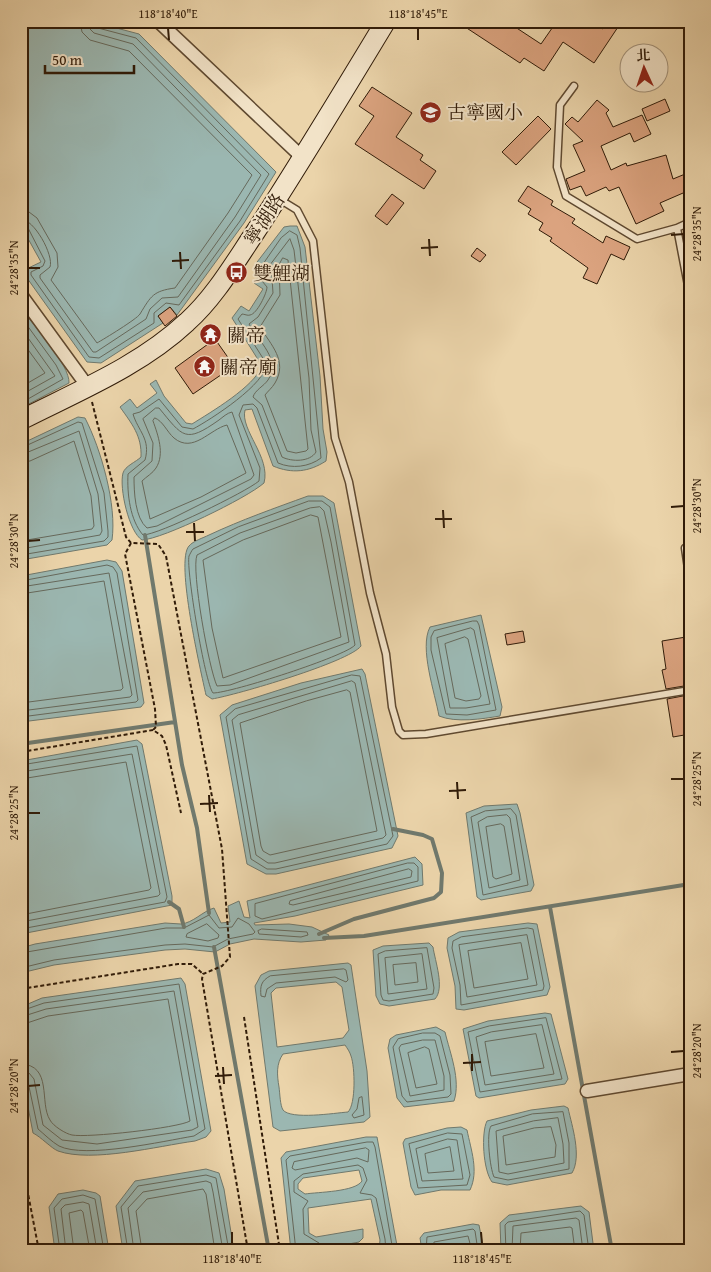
<svg xmlns="http://www.w3.org/2000/svg" width="711" height="1272" viewBox="0 0 711 1272" font-family="'Gentium Book Plus','Noto Serif TC',serif">
<rect width="100%" height="100%" fill="#ebd4aa"/>
<filter id="stains"><feTurbulence type="fractalNoise" baseFrequency=".004" numOctaves="4"/><feColorMatrix values="0 0 0 0 .2 0 0 0 0 .09 0 0 0 0 .02 0 0 0 .5 -.17"/></filter>
<radialGradient id="worn" r=".72"><stop offset=".6" stop-color="#630" stop-opacity="0"/><stop offset="1" stop-color="#630" stop-opacity=".3"/></radialGradient>
<!-- water -->
<path fill="#9bb7b1" stroke="#70796d" fill-rule="evenodd" d="M21,21H90L139,34L276,172L244,223L177,315L170,307L158,316L163,323L101,363L87,362L22,271L41,262L21,226Z
M290,226H297L305,247L320,376L323,429L327,452L326,461C309,472 292,474 273,466L252,409L245,410C240,430 271,457 264,483C247,498 163,539 142,540C129,532 119,488 123,473C125,466 136,462 141,457C142,436 132,424 120,407L130,399L137,408L157,393L150,384L156,380L164,396L186,423L192,424C211,412 254,387 262,366L232,318L241,306L249,311L263,289L254,283L262,272L254,266L284,227Z
M21,309C33,324 70,365 69,383L21,408Z
M78,417L85,418C101,449 117,505 112,540L107,545L21,560V444Z
M308,496H323L334,503L361,646C349,662 236,695 212,699L206,695C201,672 175,561 189,546C193,541 203,538 209,535C241,520 275,508 308,496Z
M107,560L116,562L122,571L144,703L141,707L21,722V576Z
M481,615L502,707L500,716C482,719 456,723 439,716C435,693 419,648 430,627Z
M362,669L365,674L398,836L392,848L276,874H266L247,864L220,715L232,705L301,683Z
M137,740L142,744L172,896V905L21,934V761Z
M517,804L520,813L534,885L531,891L481,900L477,897L466,813L484,806Z
M415,857L422,864L423,885L295,916L254,923L255,925L289,924L312,927L329,935L326,940L301,942L254,939L230,944L215,952L185,949L165,950L54,965L21,973V948L35,944L165,923C170,923 176,924 181,924C193,923 203,911 214,908L221,923L230,922L228,906L239,901L244,917L250,918L247,901Z
M528,923L537,924L550,987L547,995L464,1010L456,1009L455,986L447,948L448,938L459,932Z
M429,943L433,947C435,961 445,988 435,999L389,1006L380,1004L376,996L373,950L383,946Z
M348,963L351,965L367,1071L370,1117L364,1122L280,1131L273,1127L255,986L261,975L269,971ZM336,982L342,987L349,1030L343,1038L277,1047L271,993L276,988ZM345,1045C347,1048 350,1052 351,1056C355,1067 356,1104 348,1112C335,1113 291,1120 283,1110C280,1105 280,1094 279,1087C277,1075 276,1064 283,1054Z
M181,978L185,984L211,1131L206,1137L195,1141C158,1146 92,1163 58,1151C51,1148 41,1137 33,1133L21,1070V1007L42,998Z
M545,1013L551,1014L568,1079L565,1084L479,1098L476,1096L463,1029L488,1021Z
M436,1027L445,1032C450,1053 461,1080 454,1101L404,1107L397,1098L388,1048L390,1039L396,1035Z
M564,1106L568,1108C572,1126 582,1156 572,1173L507,1185L492,1182C483,1170 481,1133 487,1121L531,1110Z
M461,1127L467,1130C471,1150 479,1171 470,1190H441L415,1195L411,1187L403,1143L405,1139L447,1128Z
M366,1137H377L398,1251H379L380,1240L371,1199L308,1208L309,1233L316,1237L363,1229V1238L359,1242L313,1251H291L281,1158L286,1152ZM359,1170L362,1181C355,1192 318,1192 305,1194L298,1189V1184L303,1178Z
M206,1169L219,1173L224,1189L234,1251H123L116,1206L135,1181Z
M83,1190L96,1193L100,1196L109,1251H55L49,1207L58,1194Z
M581,1206L589,1212L594,1251H501L500,1223L509,1215Z
M473,1224L479,1225L484,1251H422L420,1238L424,1233Z"/>
<g fill="none" stroke-linecap="round" stroke-linejoin="round">
<!-- shore -->
<path stroke="#66695c" stroke-width="1" d="M21,211L29,212L37,218L57,253L58,267L51,280L97,343C104,339 137,319 140,314C151,296 153,291 175,288L228,213L252,175L129,51L90,40L82,32L80,21
M21,219C34,219 54,255 50,267L40,275V278L93,352H96L146,319L150,309L162,298L178,297L235,217L261,175L133,44L94,33L89,28L88,21
M21,225L28,228L45,261L43,266L31,272V275L89,357L99,358L154,323V313L166,303L179,305L240,221L269,174L136,38L98,28L94,21
M290,231L297,235L300,248L321,458C309,467 292,469 278,463L257,408L253,404L243,405L239,415L260,468L259,481C246,492 158,535 143,535C130,520 127,494 128,474L145,460C151,439 138,431 133,414L140,412L159,399L182,427L193,429C210,420 268,383 266,363L238,319L242,314C244,314 248,316 250,315C257,314 267,293 267,287L262,281L266,272L263,264L281,238Z
M290,239L294,250L309,378L311,430L316,452C310,462 292,462 282,457L262,405L253,397C255,390 264,386 268,380C282,360 258,341 249,324L258,317L273,293L271,264Z
M283,258L288,260L308,449L306,451L296,453L287,451L265,395C268,391 272,388 275,383C288,361 271,345 260,327L280,295L279,265Z
M21,317L56,365L63,379L21,403
M21,328L55,376L21,395
M21,340L45,373L21,387
M156,408H159C183,437 185,444 219,420C223,417 227,413 232,412L254,475L251,479L157,526L147,528C135,518 134,492 134,477L152,461L153,443L143,419Z
M155,418C163,421 167,432 174,438C193,454 210,429 227,425L246,473L201,497L150,519L142,481C146,477 153,473 156,468C165,454 158,435 153,421Z
M21,448L78,422L82,423L104,493L108,531V537L104,541L21,555
M21,455L79,431L98,494L102,531L100,535L21,549
M21,462L30,461L74,441L91,496L94,526L92,529L21,541
M309,501H322L330,507L355,645C346,656 231,693 213,693C205,683 186,570 189,556C190,554 192,550 193,549L238,527Z
M320,507L324,511L331,542L349,642L230,685L217,686C209,669 191,570 197,555L240,533L310,508Z
M311,515L318,517L341,637L223,678L212,628L203,560L243,540Z
M21,581L107,565L113,567L117,573L138,700L136,702L21,717
M21,587L109,573L132,695L130,697L21,711
M21,594L104,581L123,688L121,690L21,703
M473,621H477L479,625L496,710L467,715L446,714L431,650V637L434,631Z
M471,628L474,630L490,704L466,708H450L437,638Z
M465,637L468,639L481,696L479,699L466,701L455,698L445,644Z
M352,675L360,676L393,836L387,844L276,869H267L251,859L226,717L235,709Z
M352,681L355,683L386,835L383,838L275,863H268L256,855L232,720L238,715Z
M347,690L350,692L377,831L270,855L263,851L261,846L240,723L306,701Z
M21,765L137,746L167,897L165,902L21,929
M21,772L132,754L160,894L158,896L21,922
M21,779L126,762L151,888L149,890L21,915
M511,809L516,815L528,885L483,895L471,817L485,811Z
M507,815L510,818L520,880L489,888L478,822L487,817Z
M501,824L504,826L512,874L496,879L493,877L486,827Z
M408,863H414L418,867V881L262,919L255,916V904Z
M409,869L412,871L411,877L293,905L289,904L290,901Z
M207,924L219,935L218,938L208,941L186,937L187,934Z
M528,928L533,929L544,986L543,990L461,1005L460,985L452,948L453,941L461,937Z
M262,929L307,932L308,935L301,937L259,934L258,931Z
M527,935L537,985L467,997L459,945Z
M521,943L528,979L474,988L468,951Z
M427,948L434,988L433,994L389,1001L383,1000L381,995L378,954L385,951Z
M21,953L166,928H184L209,915L219,928L232,927L238,918L249,924L255,932L253,934L228,939L213,947L185,944L165,945L54,960L21,968
M422,954L427,989L388,994L385,958Z
M416,963L418,982L395,985L393,965Z
M344,969L346,970L348,980L346,982L335,977L276,983L267,989L265,997L261,996C260,986 261,981 270,976Z
M21,1011L44,1003L179,984L205,1129L194,1136C164,1141 85,1159 59,1146C52,1142 44,1134 38,1129L28,1082L21,1078
M21,1017L46,1009L174,991L198,1127L192,1130L97,1144L62,1140L43,1125L34,1079L29,1073L21,1071
M546,1018L562,1079L480,1092L468,1032L489,1026Z
M21,1025L48,1016L168,999L190,1121C178,1128 87,1138 72,1135C66,1134 53,1126 50,1120C39,1103 53,1065 21,1064
M542,1025L554,1074L485,1085L476,1037L491,1032Z
M423,1033H435L440,1036L450,1075L451,1094L448,1097L407,1102L402,1096L393,1047L398,1039Z
M536,1034L544,1068L491,1076L485,1042Z
M423,1040H435L444,1076V1090L410,1096L399,1048L401,1045Z
M425,1047L429,1049L437,1084L416,1088L408,1053Z
M362,1097L364,1115L354,1118L352,1115L357,1109L359,1098Z
M563,1112L569,1143V1169L508,1180L494,1177C490,1168 486,1134 491,1126L532,1114Z
M558,1118L563,1144L564,1163L508,1174L499,1172L496,1131L533,1121Z
M551,1127L556,1145L555,1157L506,1165L503,1136L534,1128Z
M448,1133L462,1134L470,1175L467,1185L418,1188L409,1144Z
M448,1139L457,1140L463,1179L422,1181L416,1149Z
M450,1147L454,1171L428,1173L425,1154Z
M366,1148L369,1150L368,1162L357,1158L295,1170L292,1168L294,1162Z
M60,1251L54,1208L62,1199L83,1195L95,1199L104,1251
M66,1251L61,1209L65,1205L83,1202L89,1204L97,1251
M74,1251L69,1213L81,1210L83,1212L90,1251
M128,1251L121,1207L138,1186L206,1175L216,1178L229,1251
M134,1251L128,1208L143,1192L206,1181L211,1183L213,1192L223,1251
M142,1251L136,1211L147,1199L203,1189L206,1194L215,1251
M296,1251L286,1160L290,1156L367,1142H373L375,1147L393,1251
M318,1251L319,1243L304,1234L303,1209L308,1201L294,1192V1181L303,1174L358,1165L363,1168L367,1180L360,1193L372,1195L376,1198L385,1239L386,1251
M426,1251L427,1237L473,1229L475,1231L478,1251
M433,1251L434,1242L468,1236L472,1251
M506,1251L505,1225L508,1222L580,1211L584,1215L589,1251
M512,1251L513,1226L576,1218L579,1220L583,1251
M520,1251L521,1233L570,1227L572,1228L575,1251"/>
<!-- stream -->
<path stroke="#70796d" stroke-width="4" d="M145,535L182,765L197,828L209,913
M21,744L175,722
M169,902L179,909L184,927
M550,907L612,1251
M319,934L354,919L434,898L441,892L442,873L432,839L423,835L393,829
M324,938L364,936L690,884
M214,947L269,1251"/>
</g>
<!-- building -->
<path fill="#dba37f" stroke="#301b08" d="M456,21H506L541,44L557,21H591L603,29L608,21H622L594,63L563,42L544,71L524,58L520,63Z
M372,87L412,113L396,137L423,155L420,160L436,171L424,189L355,144L374,116L359,106Z
M665,99L670,111L647,121L642,109Z
M597,100L609,110L606,113L613,127L642,115L651,134L634,142L630,133L601,146L611,170L626,163L627,166L666,155L673,179L690,172V190L660,203L664,211L636,224L619,187L609,191L606,187L586,196L581,186L570,190L566,179L585,171L573,145L583,141L565,124L572,117L578,122Z
M538,116L551,129L516,165L502,152Z
M528,186L553,201L551,205L575,219L572,223L603,243L606,236L630,247L624,260L611,254L597,284L583,278L588,268L550,241L552,238L539,230L543,223L528,214L531,209L518,201Z
M392,194L404,203L387,225L375,216Z
M477,248L486,255L480,262L471,256Z
M170,307L177,316L165,326L158,316Z
M215,339L234,366L193,394L175,368Z
M523,631L525,642L507,645L505,634Z
M686,637L690,660V685L666,689L662,670L666,669L662,641Z
M688,695L690,734L673,737L667,699Z"/>
<g fill="none" stroke-linecap="round" stroke-linejoin="round">
<defs>
<path id="service" d="M574,86L560,105L557,167L566,196L637,239L677,228L690,296
M279,199L297,210L313,241L335,438L349,482L370,593L386,654L392,707L399,731L403,735L426,734L690,690
M677,228L690,222
M685,548L690,582"/>
<path id="minor" d="M158,21L303,158
M21,295L88,387
M587,1091L690,1074"/>
<path id="secondary" d="M21,420C78,391 140,366 187,322C215,297 235,262 256,231C301,162 343,92 386,21"/>
</defs>
<!-- service casing -->
<use href="#service" stroke="#5f4930" stroke-width="9"/>
<!-- minor casing -->
<use href="#minor" stroke="#5f4930" stroke-width="15"/>
<!-- secondary casing -->
<use href="#secondary" stroke="#301b08" stroke-width="21"/>
<!-- path -->
<path stroke="#301b08" stroke-width="2" stroke-dasharray="4 2.5" stroke-linecap="butt" d="M92,402L126,537L131,543L158,544L166,556L222,849L230,957L222,966L203,974L202,979L248,1251
M131,543L125,554L155,709L156,727L153,730L162,736L166,745L181,813
M21,752L153,730
M21,989L178,964H192L203,974
M244,1017L280,1251
M21,1157L39,1251"/>
<!-- service -->
<use href="#service" stroke="#f2e3c8" stroke-width="6"/>
<!-- minor -->
<use href="#minor" stroke="#f2e3c8" stroke-width="12"/>
<!-- secondary -->
<use href="#secondary" stroke="#f2e3c8" stroke-width="19"/>
</g>
<!-- ticks -->
<path fill="none" stroke="#301b08" stroke-width="2" d="M168,28L169,40M418,28V40M671,235L684,234M429,239L430,256M421,248L438,247M180,252L181,269M172,261L189,260M28,268H40M671,507L684,506M443,510L444,528M435,519H452M194,523L195,541M186,532H204M28,541L40,540M671,779H684M457,782L458,799M449,791L466,790M209,795L210,812M200,804L218,803M28,813H40M671,1052L684,1051M472,1054V1071M463,1063L481,1062M223,1067L224,1084M215,1076L232,1075M28,1086L40,1085M232,1232V1244M481,1232L482,1244"/>
<!-- icons -->
<defs>
<symbol id="school-disc" viewBox="-11 -11 22 22"><circle r="9.5" fill="#8f2418" stroke="#f2e3c8"/><path d="M0-5L7-2L0 1L-7-2ZM-4 1L0 2.5L4 1V4Q0 6-4 4Z" fill="#fff"/></symbol>
<symbol id="bus-disc" viewBox="-11 -11 22 22"><circle r="9.5" fill="#8f2418" stroke="#f2e3c8"/><path d="M-5-6H5V4H4V6H2V4H-2V6H-4V4H-5ZM-3.5-4V0h7V-4ZM-3.5 1.2v1.5H-2V1.2ZM2 1.2v1.5H3.5V1.2Z" fill="#fff"/></symbol>
<symbol id="temple-disc" viewBox="-11 -11 22 22"><circle r="9.5" fill="#8f2418" stroke="#f2e3c8"/><path d="M0-6L5-2H3V0L6.5 2.5H4V6H1.5V3h-3V6H-4V2.5H-6.5L-3 0V-2H-5Z" fill="#fff"/></symbol>
</defs>
<g fill-rule="evenodd">
<use href="#school-disc" x="418" y="100" width="25" height="25"/>
<use href="#bus-disc" x="224" y="260" width="25" height="25"/>
<use href="#temple-disc" x="198" y="322" width="25" height="25"/>
<use href="#temple-disc" x="192" y="354" width="25" height="25"/>
</g>
<g text-anchor="middle" stroke-width="4" stroke-linejoin="round" paint-order="stroke">
<!-- poi labels -->
<g font-size="19" fill="#301b08" stroke="#f2e3c8" text-anchor="start">
<text x="447" y="119">古寧國小</text>
<text x="253" y="280">雙鯉湖</text>
<text x="227" y="342">關帝</text>
<text x="220" y="374">關帝廟</text>
</g>
<!-- street labels -->
<g font-size="19" fill="#301b08" stroke="#f2e3c8">
<text transform="translate(264 219) rotate(-57)" y="7">寧湖路</text>
</g>
</g>
<!-- margin -->
<rect width="711" height="1272" fill="none" stroke="#ebd4aa" stroke-width="55"/>
<!-- north arrow -->
<g transform="translate(644 68) rotate(357)"><circle r="24" fill="#f2e3c8" stroke="#a4937b"/>
<path d="M0-4L9 19L0 12L-9 19Z" fill="#8f2418"/>
<text y="-8" font-size="14" font-weight="bold" text-anchor="middle" fill="#301b08">北</text>
</g>
<!-- scale -->
<path d="M45 65v8h89v-8" fill="none" stroke="#301b08" stroke-width="2.5"/>
<text x="52" y="65" font-size="15" fill="#301b08" stroke="#f2e3c8" stroke-width="4" paint-order="stroke">50 m</text>
<rect x="28" y="28" width="656" height="1216" fill="none" stroke="#301b08" stroke-width="2"/>
<g font-size="12" text-anchor="middle" fill="#301b08">
<text x="168" y="18">118°18'40"E</text>
<text x="418" y="18">118°18'45"E</text>
<text transform="translate(697 234) rotate(-90)" y="4">24°28'35"N</text>
<text transform="translate(14 268) rotate(-90)" y="4">24°28'35"N</text>
<text transform="translate(697 506) rotate(-90)" y="4">24°28'30"N</text>
<text transform="translate(14 541) rotate(-90)" y="4">24°28'30"N</text>
<text transform="translate(697 779) rotate(-90)" y="4">24°28'25"N</text>
<text transform="translate(14 813) rotate(-90)" y="4">24°28'25"N</text>
<text transform="translate(697 1051) rotate(-90)" y="4">24°28'20"N</text>
<text transform="translate(14 1086) rotate(-90)" y="4">24°28'20"N</text>
<text x="232" y="1263">118°18'40"E</text>
<text x="482" y="1263">118°18'45"E</text>
</g>
<rect width="100%" height="100%" filter="url(#stains)"/>
<rect width="100%" height="100%" fill="url(#worn)"/>
</svg>
